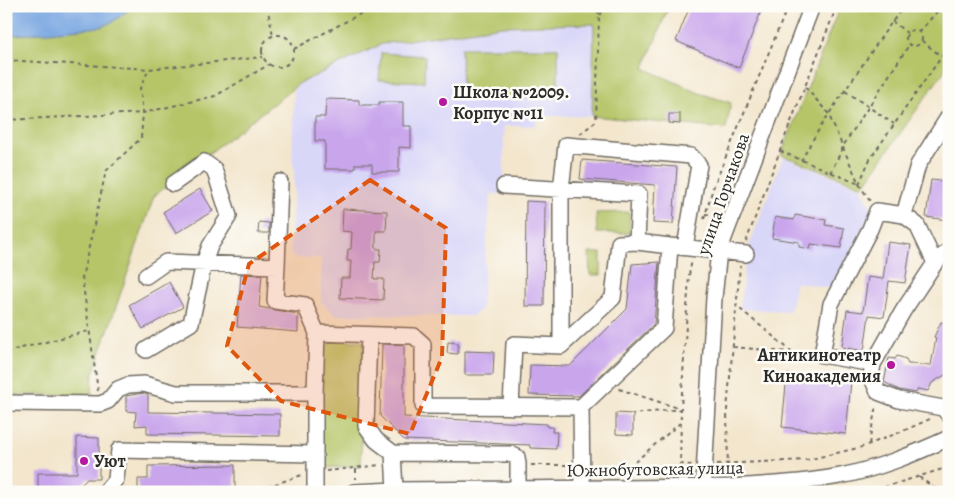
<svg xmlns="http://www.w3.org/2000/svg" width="955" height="498" viewBox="0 0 955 498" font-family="Alegreya,serif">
<rect width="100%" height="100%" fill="#fdfcf7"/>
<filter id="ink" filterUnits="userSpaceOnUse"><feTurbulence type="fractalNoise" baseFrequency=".02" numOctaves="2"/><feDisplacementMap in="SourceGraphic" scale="10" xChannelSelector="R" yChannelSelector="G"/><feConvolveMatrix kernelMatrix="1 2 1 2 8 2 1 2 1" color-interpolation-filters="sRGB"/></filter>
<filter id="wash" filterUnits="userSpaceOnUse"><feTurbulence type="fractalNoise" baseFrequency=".0096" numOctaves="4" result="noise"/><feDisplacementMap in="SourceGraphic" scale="20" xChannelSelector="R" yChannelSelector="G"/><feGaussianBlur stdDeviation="1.12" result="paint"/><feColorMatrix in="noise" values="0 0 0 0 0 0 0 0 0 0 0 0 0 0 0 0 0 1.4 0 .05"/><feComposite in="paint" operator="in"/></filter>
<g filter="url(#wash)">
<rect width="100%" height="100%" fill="#f3e6cd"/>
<!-- built -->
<path fill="#d9d7f8" d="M594,24L592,116H541L534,126H504V190L501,194H491L481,309L473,316L335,315L321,301V258H296L292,255L290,249L294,191V166L292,162L294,88L300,83L382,44L502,26Z
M783,157L861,187L872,210L833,289L796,282L790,311L740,309L746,254Z"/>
<!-- green -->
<path fill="#b5c568" stroke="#70784a" d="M6,6H669L644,68L699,93L731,103L726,129L592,116L594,24L502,26L382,44L300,83L154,196L93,374L92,395H6Z
M840,6H949V64L863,186L781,155Z
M461,48H558V97H462Z
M381,53L425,56L424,82L379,80Z
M629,212L630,233H597L596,213Z
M589,253H601V275H590Z
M321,340L364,341L361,466L320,468Z"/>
<!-- water -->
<path fill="#78a6e1" stroke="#526886" d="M6,6H134L114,21L101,27L17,35L6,34Z"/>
<g id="blocks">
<!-- building -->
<path fill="#c9a6ec" d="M690,6H763L739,68L676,41Z
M326,99L359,100V105H379V102H403V126H411V148L399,147V172H372V164H355V169H325V141H315V117H325Z
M669,114H680V124L669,123Z
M582,160L677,167L673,224L653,223L655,185L580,179Z
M931,180L949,182L947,220L926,217Z
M200,189L213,211L176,233L163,212Z
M526,201L545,202L544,306H525Z
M343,209L387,211L386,231H376V249H381L380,262H375L374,279H384L383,300L340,298L341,278H350L351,261H347L348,249H351L352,232L342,231Z
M795,215L826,220L825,225L844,228L841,248L811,244L810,249L799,247V242L772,238L775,217L794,220Z
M259,222L269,223V233H258Z
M888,242L911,245L905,283L889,281L884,317L869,315L864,351L842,347L847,310L863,312L868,277L883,279Z
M659,262L654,324L579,396L529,395L530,365L570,366L627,309L632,264Z
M241,274L262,275L259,307L298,314V332L237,327Z
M169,282L183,307L143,329L129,305Z
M941,322L949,325V368L945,375L932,383L928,391L918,389L916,393L899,390L884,382L889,358L895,359L897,356L906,359L908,364L931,365L936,338L934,337Z
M448,342L458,343V354L447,353Z
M382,344L404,345V417L547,424V427H553L552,432H557L556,449L530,448V445L404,440L380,416Z
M465,351L494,352L493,375H465Z
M787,374L851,381L846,434L782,427Z
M143,393L148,395V412L280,414V436L147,434V425L135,426L136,412L126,411V396Z
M616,413L633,414V435L616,434Z
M77,437L99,438V479H87L81,485V492H38V473H77Z
M235,465V489L206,490V492H138V479H148V466Z"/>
</g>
</g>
<g filter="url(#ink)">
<use href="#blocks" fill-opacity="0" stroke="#716c64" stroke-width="1"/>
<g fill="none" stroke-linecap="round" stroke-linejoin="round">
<defs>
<path id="minor" d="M504,186L639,194L637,242
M904,215L918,165L949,116
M949,250L935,263L903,311L873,364L871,376L878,392L899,400L943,408L949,415
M277,266L280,182
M146,276L166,262L277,266L275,301L305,305L317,333
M369,335L366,426L376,440L393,453
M561,346V190L566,145L691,156L699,165L685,247
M146,350L191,323L204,263L210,246L229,216L214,169L204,162L173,184
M873,364L822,355L831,304L870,229L877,211L904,215L917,225L935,263
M315,393L317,333L414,336L423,344V406L581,407L664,328L670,246L746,254
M6,403L100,404L108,401L118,389L128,385L144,384L176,393H315V492
M511,407L514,344L561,346L613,298L619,243L637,242L670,246
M581,407L582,489
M395,490L393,453L510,454L517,457L518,464V489
M105,492L116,479L119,450L315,454
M354,492L395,490L728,487C765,485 803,483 840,476C878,469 914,454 949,438
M703,492L714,298L719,251L812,6"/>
</defs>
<!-- minor casing -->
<use href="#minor" stroke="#716c64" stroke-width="18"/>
<!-- path -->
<path stroke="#716c64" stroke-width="2" stroke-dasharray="4 4" stroke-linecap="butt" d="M267,6L273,35
M600,15L605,6
M892,21L907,33
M906 38a8 8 0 1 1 16 0a8 8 0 1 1-16 0Z
M919,32L942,6
M262 51a16 16 0 1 1 32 0a16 16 0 1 1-32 0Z
M922,41L941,56
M294,49L375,6
M6,60L149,69L263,57
M805,87L828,113L859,184L870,201
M845,91L894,124
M6,120L143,113L215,96L270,64
M580,134L596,121L599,16L597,6
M780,151L859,184
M801,161C816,132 834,106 853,79C870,54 886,29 904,6
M830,173L841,152L843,146L909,45
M859,184L870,159L949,46
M705,214L718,216
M704,219L713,188L788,6
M746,242L788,129L837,6
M740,309L791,351
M733,347L810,354
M6,352L89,331
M619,389L681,409L633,414
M98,391L82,278L106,171L141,138L143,113L140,88L149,69
M869,444L876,405
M717,464L807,460L862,447L903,431L930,419
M531,465H569
M629,467L680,423
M593,468H674L680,464L692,465
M356,469V479
M326,471L381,465
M680,475L681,409L689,275L692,260
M728,475L727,410L740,266
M919,477L940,492
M252,492L302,475
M869,492L949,467"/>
<!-- minor -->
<use href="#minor" stroke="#fff" stroke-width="15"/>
</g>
</g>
<!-- marked area -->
<path fill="#df570e" fill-opacity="0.2" stroke="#df570e" stroke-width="4" stroke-dasharray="10 6" stroke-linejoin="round" d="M370,180L446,228L442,357L410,434L281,401L227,346L249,264Z"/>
<!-- markers -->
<g fill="#b5179e" stroke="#fdfcf7" stroke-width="2">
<circle cx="443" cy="102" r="5"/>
<circle cx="891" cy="365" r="5"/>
<circle cx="84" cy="461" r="5"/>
</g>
<g text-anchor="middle" stroke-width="5" stroke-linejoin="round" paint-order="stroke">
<!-- poi labels -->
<g font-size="18" font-weight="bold" fill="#2b2b2b" stroke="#fdfcf7" text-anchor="start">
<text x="453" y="98">Школа №2009.<tspan x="453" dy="21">Корпус №11</tspan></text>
<text x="881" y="361" text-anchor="end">Антикинотеатр<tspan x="881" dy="21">Киноакадемия</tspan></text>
<text x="94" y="467">Уют</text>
</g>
<!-- street labels -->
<g font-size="18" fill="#2b2b2b" stroke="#fdfcf7">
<text transform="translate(723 194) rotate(-71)" y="6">улица Горчакова</text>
<text transform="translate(655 469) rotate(-1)" y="6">Южнобутовская улица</text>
</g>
</g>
<!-- margin -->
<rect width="955" height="498" fill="none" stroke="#fdfcf7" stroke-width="25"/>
</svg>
